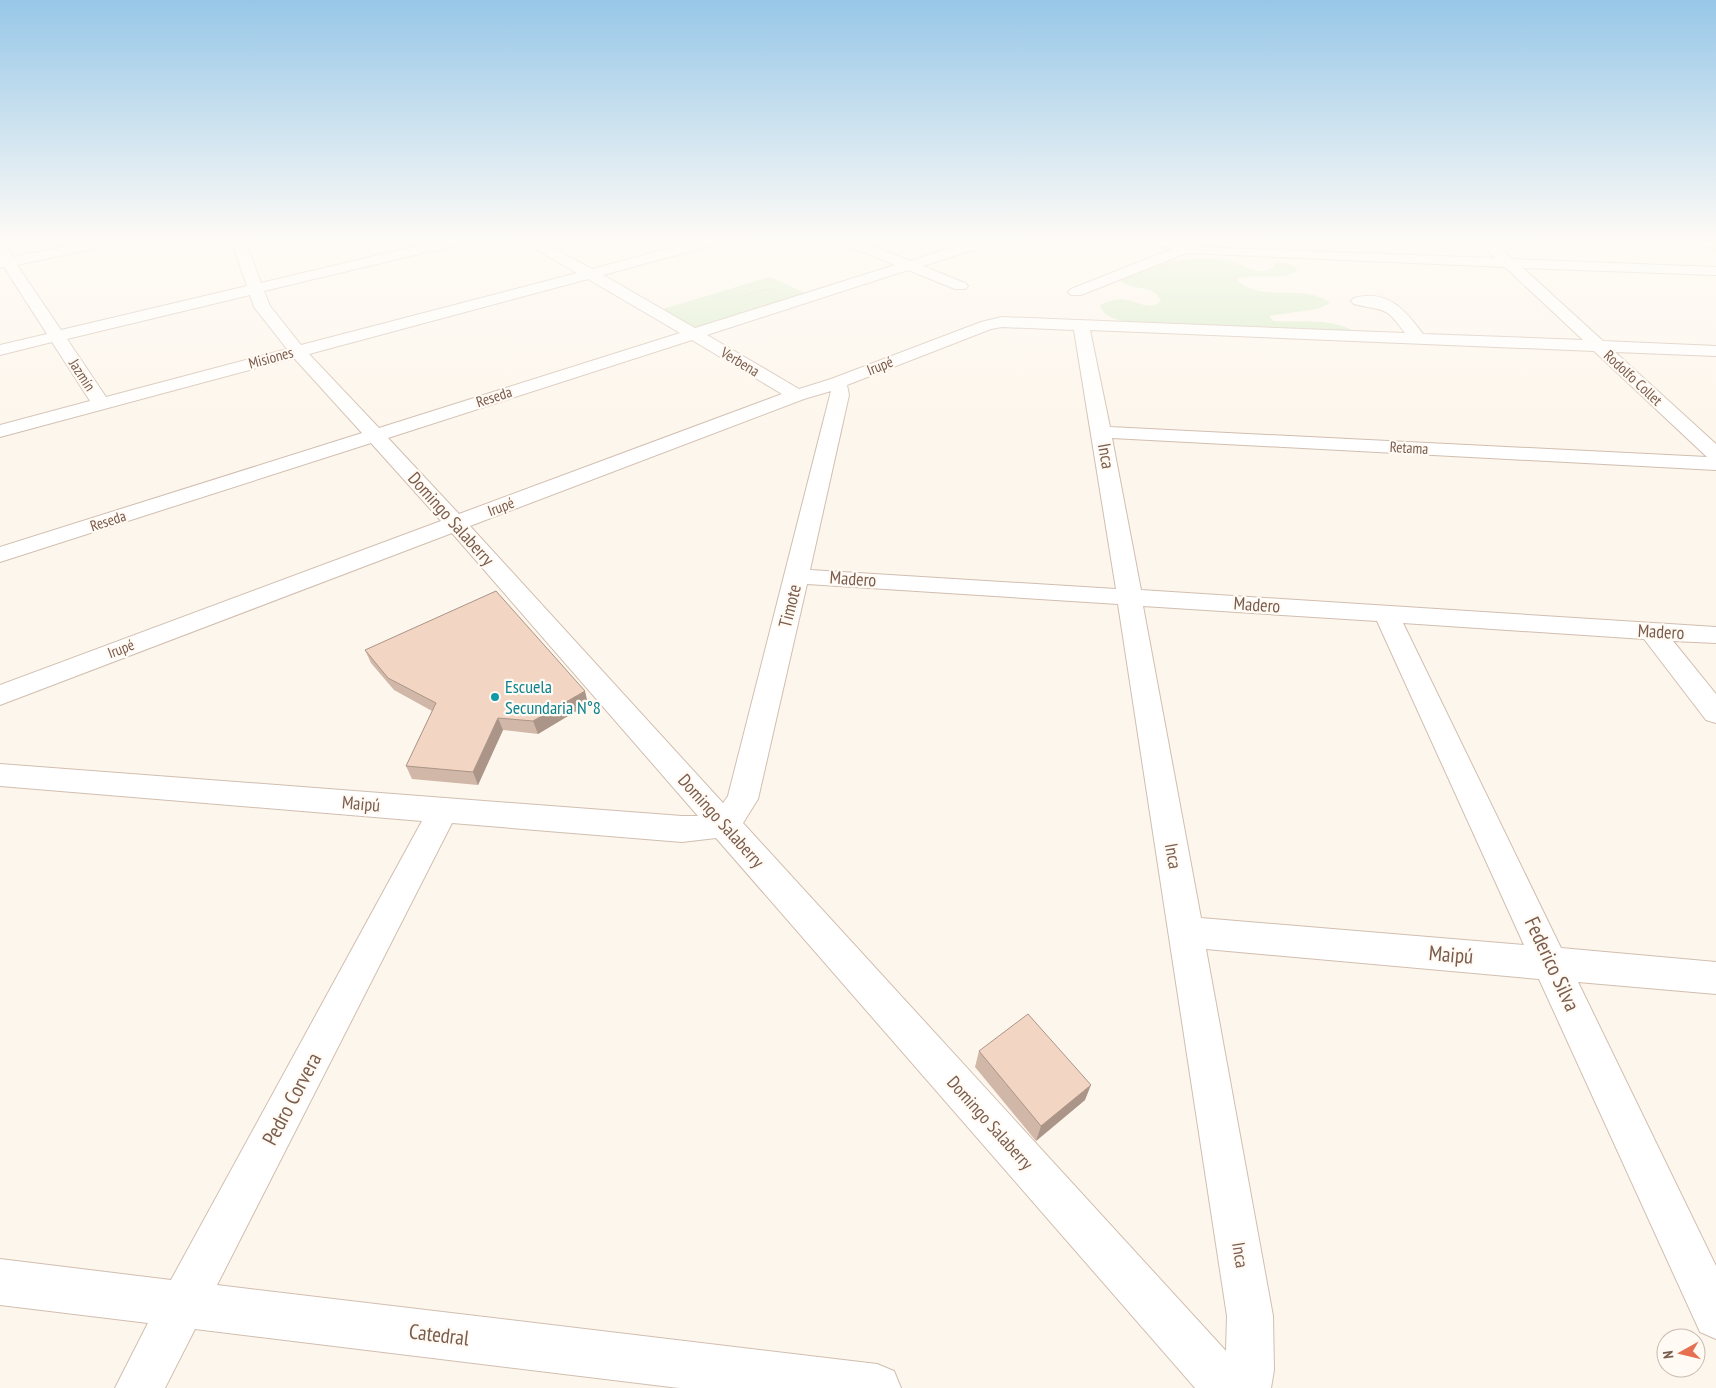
<svg xmlns="http://www.w3.org/2000/svg" width="1716" height="1388" viewBox="0 0 1716 1388" font-family="'PT Sans Narrow',sans-serif">
<rect width="100%" height="100%" fill="#fdf6ec"/>
<!-- green -->
<path fill="#d8ecc9" d="M1193,259C1204,259 1215,258 1226,260C1243,263 1259,279 1275,266L1273,262C1283,262 1290,263 1298,269C1289,281 1255,274 1239,278L1237,281C1264,303 1305,283 1330,303L1317,309L1269,316L1273,321C1296,323 1337,317 1355,333L1127,322C1115,319 1104,317 1100,305C1109,301 1117,298 1127,300C1140,302 1150,311 1161,301C1153,282 1132,293 1120,280L1122,276L1172,261Z
M770,277L809,295L703,327L692,326L663,309Z"/>
<g fill="none" stroke-linecap="round" stroke-linejoin="round">
<defs>
<path id="minor" d="M95,240H122L115,244L17,265L61,330L247,286L231,240H245L261,283L442,240H467L465,243L264,291L270,306L301,345L577,273L520,240H538L592,269L700,240H723L721,243L603,275L695,328L895,265L841,243L839,240H858L910,261L975,240H996L994,243L923,266L965,283L968,286L965,289H955L908,270L707,335L799,389L831,379L981,322L1002,317L1405,333C1384,304 1385,312 1354,304L1351,301L1354,298C1388,289 1405,310 1423,334L1583,340L1505,267L1187,253L1081,295H1071L1068,292L1071,289L1172,249L1151,243L1149,240H1171L1185,245L1191,243L1198,247L1495,258L1477,240H1492L1513,259L1716,267V275L1523,268L1603,341L1716,346V356L1615,352L1716,444V470L1112,438L1141,590L1716,627V643L1673,641L1716,694V723L1706,720L1644,639L1403,623L1561,948L1716,962V994L1578,982L1716,1266V1339L1700,1332L1539,979L1206,949L1273,1316L1274,1370L1271,1388H1195L716,838L682,842L452,823L217,1285L877,1364L894,1371L901,1388H679L195,1329L165,1388H115L148,1323L0,1305V1259L171,1280L422,821L0,786V764L682,816H698L452,533L0,705V685L441,521L371,443L0,562V547L362,433L294,358L0,437V425L90,401L52,342L0,355V345L47,334L4,267L0,268V241L5,242L13,257ZM588,279L680,333L379,428L309,354ZM250,295L254,307L287,349L106,397L67,339ZM1002,327L1074,330L1116,589L810,570L849,395L847,385L991,329ZM1090,330L1594,351L1707,457L1110,427ZM692,340L782,394L459,514L388,438ZM831,391L728,796L723,803L470,526L804,399ZM807,584L1118,604L1227,1316L1226,1351L743,823L758,799ZM1143,606L1377,621L1524,945L1201,918Z
M1687,240L1716,241V249L1689,243Z"/>
<path id="major" d="M1703,240H1716V245L1705,243Z"/>
</defs>
<!-- minor casing -->
<use href="#minor" stroke="#d1beb0" stroke-width="2"/>
<!-- major casing -->
<use href="#major" stroke="#dad1cd" stroke-width="2"/>
<!-- path -->
<path stroke="#d9b8a5" stroke-width="2" stroke-dasharray="0.5 2" stroke-linecap="butt" d="M744,296L766,289L771,291"/>
<!-- minor -->
<use href="#minor" fill="#fff" fill-rule="evenodd"/>
<!-- major -->
<use href="#major" fill="#fbd9a5" fill-rule="evenodd"/>
</g>
<!-- wall -->
<path fill="#d1b7a8" d="M365,650L588,704L538,734L503,730L478,785L412,779L406,766L432,711L394,690L371,663Z
M979,1051L1085,1100L1036,1141L975,1067Z"/>
<!-- shaded-wall -->
<path fill="#aa9588" d="M585,691L588,704L538,734L533,721Z
M498,718L503,730L478,785L473,772Z
M1091,1085L1085,1100L1036,1141L1041,1126Z"/>
<!-- building -->
<path fill="#f3d5c3" stroke="#aa9588" d="M496,591L585,691L533,721L498,718L473,772L406,766L436,703L388,678L365,650Z
M1028,1014L1091,1085L1041,1126L979,1051Z"/>
<!-- sky -->
<linearGradient id="sky" x2="0" y2="1"><stop stop-color="#97c7e8"/><stop offset="0.55" stop-color="#fefbf6"/><stop offset="1" stop-color="#fefbf6" stop-opacity="0"/></linearGradient>
<rect width="1716" height="434" fill="url(#sky)"/>
<!-- markers -->
<circle fill="#0f9aa8" stroke="#fffaf3" stroke-width="2" cx="495" cy="697" r="5"/>
<g text-anchor="middle" stroke-width="4.5" stroke-linejoin="round" paint-order="stroke">
<!-- far-street labels -->
<g font-size="15" fill="#7a5c4d" stroke="#fffaf3">
<text transform="translate(271 358) rotate(-15)" y="5">Misiones</text>
<text transform="translate(740 362) rotate(31)" y="5">Verbena</text>
<text transform="translate(880 366) rotate(-22)" y="5">Irupé</text>
<text transform="translate(82 375) rotate(57)" y="5">Jazmín</text>
<text transform="translate(1633 378) rotate(43)" y="5">Rodolfo Collet</text>
<text transform="translate(494 397) rotate(-18)" y="5">Reseda</text>
<text transform="translate(1409 448) rotate(3)" y="5">Retama</text>
<text transform="translate(501 507) rotate(-21)" y="5">Irupé</text>
<text transform="translate(108 521) rotate(-18)" y="5">Reseda</text>
<text transform="translate(121 649) rotate(-21)" y="5">Irupé</text>
</g>
<!-- street labels -->
<g font-size="18" fill="#7a5c4d" stroke="#fffaf3">
<text transform="translate(1106 456) rotate(80)" y="6">Inca</text>
<text transform="translate(451 519) rotate(48)" y="6">Domingo Salaberry</text>
<text transform="translate(853 579) rotate(4)" y="6">Madero</text>
<text transform="translate(1257 605) rotate(4)" y="6">Madero</text>
<text transform="translate(790 606) rotate(-76)" y="6">Timote</text>
<text transform="translate(1661 632) rotate(3)" y="6">Madero</text>
<text transform="translate(361 804) rotate(5)" y="6">Maipú</text>
<text transform="translate(721 821) rotate(48)" y="6">Domingo Salaberry</text>
<text transform="translate(1173 856) rotate(80)" y="6">Inca</text>
<text transform="translate(990 1123) rotate(48)" y="6">Domingo Salaberry</text>
<text transform="translate(1240 1255) rotate(81)" y="6">Inca</text>
</g>
<!-- culture labels -->
<g font-size="18" fill="#0d838f" stroke="#fffaf3" text-anchor="start">
<text x="505" y="693">Escuela<tspan x="505" dy="21">Secundaria N°8</tspan></text>
</g>
<!-- near-street labels -->
<g font-size="21" fill="#7a5c4d" stroke="#fffaf3">
<text transform="translate(1451 955) rotate(5)" y="7">Maipú</text>
<text transform="translate(1552 964) rotate(65)" y="7">Federico Silva</text>
<text transform="translate(292 1099) rotate(-62)" y="7">Pedro Corvera</text>
<text transform="translate(439 1335) rotate(7)" y="7">Catedral</text>
</g>
</g>
<!-- north arrow -->
<g transform="translate(1681 1353) rotate(262)"><circle r="24" fill="#fffaf3" stroke="#cabbb1"/>
<path d="M0-4L9 19L0 12L-9 19Z" fill="#e76f51"/>
<text y="-8" font-size="14" font-weight="bold" text-anchor="middle" fill="#7a5c4d">N</text>
</g>
</svg>
